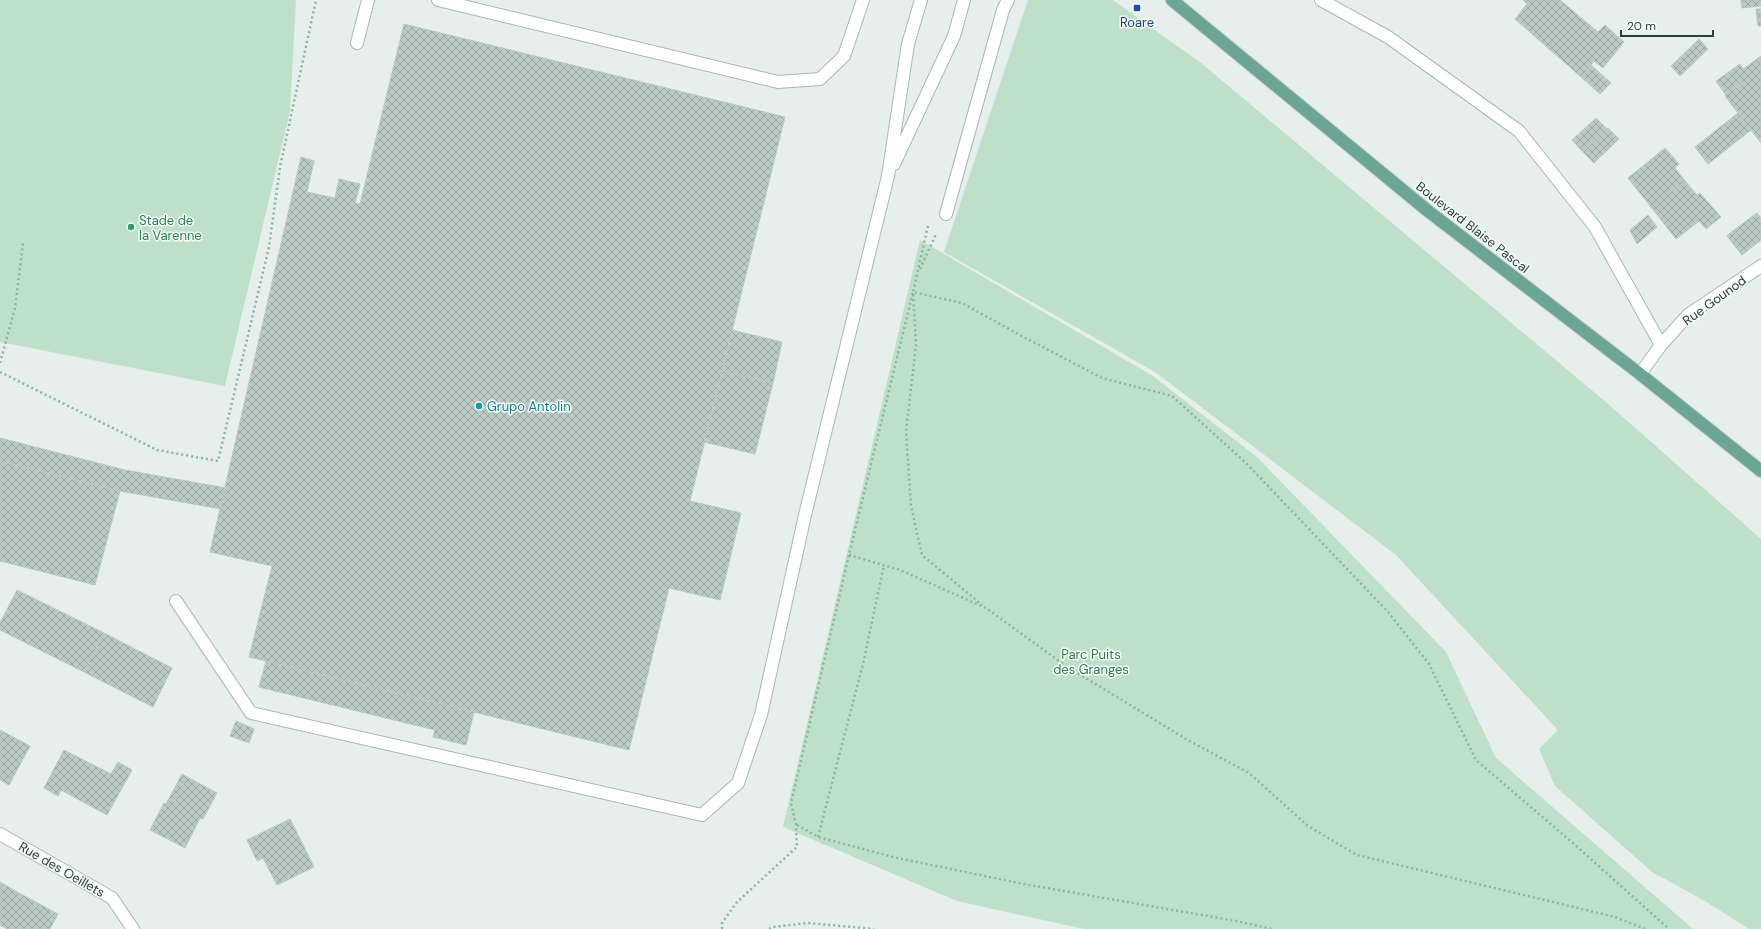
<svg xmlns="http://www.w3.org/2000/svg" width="1761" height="929" viewBox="0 0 1761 929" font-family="'DM Sans',sans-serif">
<defs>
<pattern id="building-cross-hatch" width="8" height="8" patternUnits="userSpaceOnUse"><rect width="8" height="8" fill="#bbcac4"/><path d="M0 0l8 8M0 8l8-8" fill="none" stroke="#98a6a0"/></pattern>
</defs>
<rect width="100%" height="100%" fill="#e6efeb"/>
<!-- green -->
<path fill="#bfe0c8" d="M0,0H296L290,111L225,386L0,342Z
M1028,0H1113L1201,63L1607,403L1761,539V929H1749L1705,901L1652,872L1555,786L1539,749L1558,730L1396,555L1155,372L944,252Z
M920,240L1153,376L1258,458L1446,652L1496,758L1693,929H1084L957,901L783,827Z"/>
<!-- building -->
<path fill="url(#building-cross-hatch)" stroke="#b8c9c2" d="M1523,0H1560L1598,32L1605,25L1624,42L1603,68L1594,61L1581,77L1515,19L1527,4Z
M1741,0H1761V6L1742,8Z
M1756,9H1761V26H1758Z
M404,24L785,117L690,501L741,513L720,600L669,588L629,750L249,657L272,566L210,552L301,157L314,161L307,192L335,198L339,179L360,184L355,203L360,204Z
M1699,39L1708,49L1680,76L1671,66Z
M1761,56V143L1725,96L1742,83L1735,75Z
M1740,64L1743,69L1735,75L1742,83L1726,95L1716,81Z
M1591,65L1611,83L1600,94L1581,77Z
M1738,113L1751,130L1708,164L1695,147Z
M1596,118L1607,129L1583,152L1572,140Z
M1608,128L1619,139L1594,163L1583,152Z
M1665,148L1679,164L1675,168L1685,181L1651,207L1628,178Z
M1685,181L1697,195L1700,193L1721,217L1706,229L1699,221L1676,239L1651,207Z
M1757,213L1761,218V239L1746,221Z
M1648,215L1657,227L1637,244L1630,230Z
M1746,221L1761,240L1742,255L1734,245L1741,239L1734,230Z
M1734,230L1741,239L1734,245L1727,236Z
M732,330L782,342L773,383L722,371Z
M722,371L773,383L755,454L704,442Z
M0,438L125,470L226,488L221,509L120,491L0,461Z
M0,461L120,491L95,585L0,561Z
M17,590L104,633L84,672L0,630V623Z
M104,633L172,668L153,707L84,672Z
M266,661L474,712L466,745L433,737L435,730L259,687Z
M236,721L254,729L249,743L230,736Z
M0,730L30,746L9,785L0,780Z
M64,750L111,774L118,762L132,770L107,815L61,790L58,796L44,788Z
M182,774L187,777L172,807L166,804Z
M187,777L217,793L203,819L200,818L185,848L150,830L164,803L172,807Z
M290,819L314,867L277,885L263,858L257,861L247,840Z
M0,882L19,893L17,897L56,918L50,929H7L0,925Z
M19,893L58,914L56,918L17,897Z"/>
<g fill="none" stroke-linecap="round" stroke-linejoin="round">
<defs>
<path id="minor" d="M438,0L778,82L820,79L844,56L863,0
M1321,0L1388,37L1519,131L1595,227L1661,345
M357,43L368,0
M894,164L954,36L964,0
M946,214L1003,10L1008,0
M1640,374L1661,345L1688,315L1761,266
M176,601L251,713L702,815L738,783L761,715L805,515L888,176L908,44L921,0
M0,834L112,898L133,929"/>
<path id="major" d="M1172,0L1428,211L1640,374L1761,471"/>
</defs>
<!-- minor casing -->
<use href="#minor" stroke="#a8b8b2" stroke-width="14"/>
<!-- major casing -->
<use href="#major" stroke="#c2cac8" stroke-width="14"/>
<!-- path -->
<path stroke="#86b3a5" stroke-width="2.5" stroke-dasharray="2 3" stroke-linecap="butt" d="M928,226L913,292L916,345L906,432L911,506L922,555L982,605
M920,269L936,234
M0,363L15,308L23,243
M0,372L157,450L218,461L269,247L280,167L316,0
M849,555L900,570L986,608L1066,666L1186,739L1249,773L1308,826L1357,855L1615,917L1645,929
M797,825L818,837L897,858L1024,884L1236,921L1273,929
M818,837L863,664L884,565
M722,929V923L737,902L797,847L796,825L791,803L849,555L913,292L962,303L1020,335L1102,378L1172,396L1246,463L1388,612L1429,664L1476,760L1574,844L1669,929
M769,929L773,927L808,923L874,929"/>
<!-- minor -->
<use href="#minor" stroke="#fff" stroke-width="12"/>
<!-- major -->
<use href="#major" stroke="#6aa596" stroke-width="12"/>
</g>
<!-- markers -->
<rect fill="#1a4fb4" stroke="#f7fbf9" stroke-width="1.5" x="1133" y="4" width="8" height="8" rx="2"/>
<circle fill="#2e9e5b" stroke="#f7fbf9" stroke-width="1.5" cx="131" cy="227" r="4"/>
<circle fill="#0f9aa8" stroke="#f7fbf9" stroke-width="1.5" cx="479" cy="406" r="4"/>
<g text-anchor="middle" stroke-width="3" stroke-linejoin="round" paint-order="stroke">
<!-- transit labels -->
<g font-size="13" fill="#164399" stroke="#f7fbf9">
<text x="1137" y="27">Roare</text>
</g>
<!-- leisure labels -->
<g font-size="13" fill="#27864d" stroke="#f7fbf9" text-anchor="start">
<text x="139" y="225">Stade de<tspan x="139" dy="15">la Varenne</tspan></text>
</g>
<!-- street labels -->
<g font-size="13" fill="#24423a" stroke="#f7fbf9">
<text transform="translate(1473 227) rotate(38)" y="5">Boulevard Blaise Pascal</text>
<text transform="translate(1714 300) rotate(-36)" y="5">Rue Gounod</text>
<text transform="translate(62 869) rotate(30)" y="5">Rue des Oeillets</text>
</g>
<!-- culture labels -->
<g font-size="13" fill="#0d838f" stroke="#f7fbf9" text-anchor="start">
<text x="487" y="411">Grupo Antolin</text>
</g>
<!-- park labels -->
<g font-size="13" fill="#2d7a4b" stroke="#f7fbf9">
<text x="1091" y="659">Parc Puits<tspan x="1091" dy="15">des Granges</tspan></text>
</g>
</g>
<!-- scale -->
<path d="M1621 30v6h92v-6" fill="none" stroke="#24423a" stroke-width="2"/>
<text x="1627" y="30" font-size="12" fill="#24423a" stroke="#f7fbf9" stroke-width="3" paint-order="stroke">20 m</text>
</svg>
